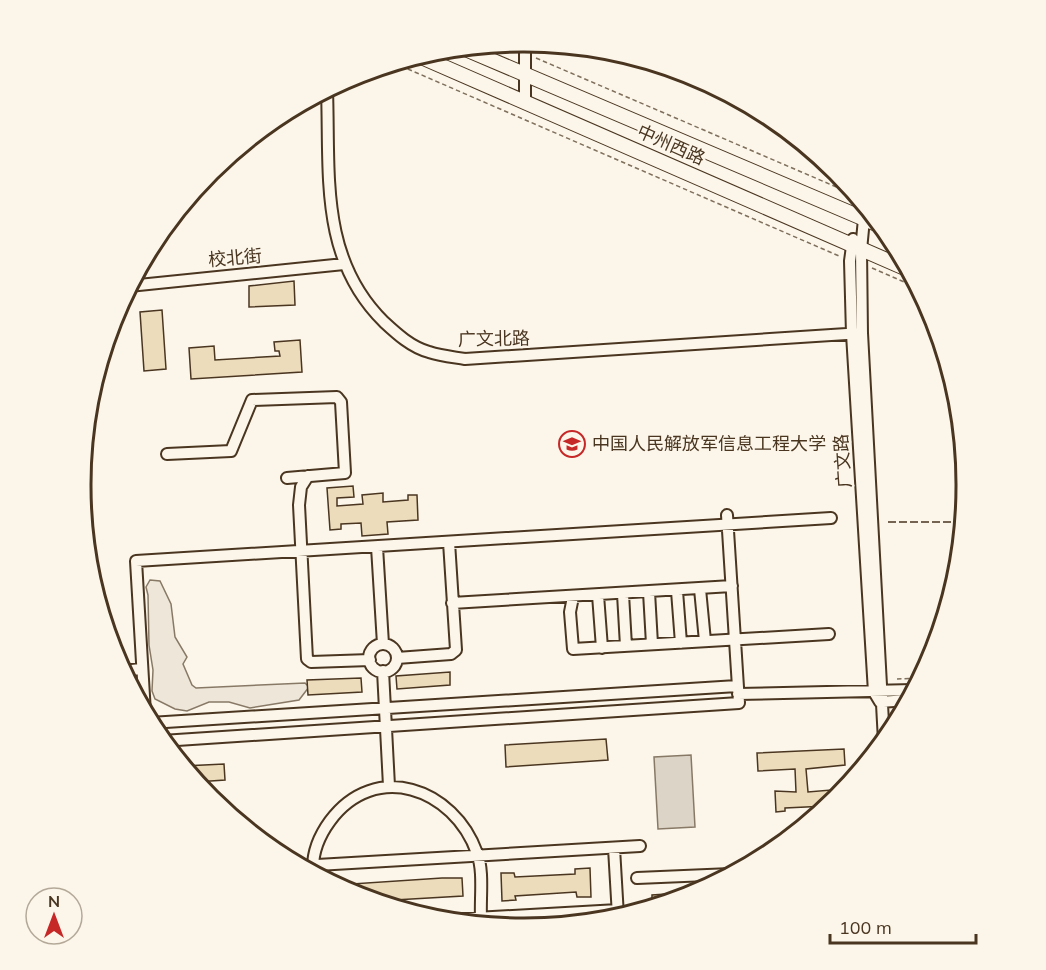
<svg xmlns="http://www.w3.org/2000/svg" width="1046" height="970" viewBox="0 0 1046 970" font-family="Mulish,'Noto Sans SC',sans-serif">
<rect width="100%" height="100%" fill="#fbf6e9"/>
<!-- green -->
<path fill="#ede6d9" stroke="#887966" stroke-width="1.5" d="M150,580L160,581L171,604L175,637L187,657L183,664L192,685L196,688L305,683L309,687L299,700L250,708L229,702H209L187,711L175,709L155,699L152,691L153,670L149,645L148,595L146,587Z"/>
<!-- water -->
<path fill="#dcd4c6" stroke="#887966" stroke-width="1.5" d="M691,755L695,827L658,829L654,757Z"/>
<!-- building -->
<path fill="#ecdcbc" stroke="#4a3520" stroke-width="1.5" d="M294,281L295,305L249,307V286Z
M162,310L166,369L144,371L140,312Z
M300,340L302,372L191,379L189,348L214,346L215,360L280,356L279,351H275L274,342Z
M353,486L354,497L337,498V506L363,504L362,495L383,493V502L408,500V495H417L418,520L387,522L388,534L362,536L361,523L341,524V529L330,530L327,488Z
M450,672V685L397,689L396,676Z
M361,678L362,692L308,695L307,680Z
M606,739L608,760L506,767L505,745Z
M844,749L845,765L806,769L808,792L831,790L832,802L827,806L785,808V811L776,812L775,791L796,792L795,769L758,771L757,753Z
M224,764L225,780L196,782L184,766Z
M590,868L591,897H577L576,892L515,896L516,900L502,901L501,873H514L515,877L575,874V869Z
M442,878H462L463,896L377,901L353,894L336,885Z
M697,892L692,894L652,906V895Z"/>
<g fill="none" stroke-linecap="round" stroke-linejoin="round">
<defs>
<path id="minor" d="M327,90C330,174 319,258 384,322C397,334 411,347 429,352C441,356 453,357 465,359L862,333
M525,100V42
M864,219L861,250L862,333L884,741
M853,239L850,261L852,334L874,692L880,702
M129,286L344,264
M167,454L231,451L252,400L337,397L341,402L345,473L287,478
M308,476L301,487L299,505L307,659L311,662L370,660
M377,547L383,644
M700,589L705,641
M677,591L681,643
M649,592L652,644
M623,594L626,646
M598,595L602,648
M573,597L570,612L573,649L829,634
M452,603L732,586
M369 658a14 14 0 1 1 28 0a14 14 0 1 1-28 0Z
M397,658L451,654L456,650L449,542
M122,671L141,669
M383,671L389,786
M738,694L913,690
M880,702L908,700
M145,713L136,561L831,518
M150,723L737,686
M162,741L739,703L727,515
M614,848L618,916
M300,866L640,846
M313,872C312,854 319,836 330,821C375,760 454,788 477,853C484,871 480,898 481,917
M637,878L731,874
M440,920L618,910"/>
<path id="major" d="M463,48L881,226
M419,56L907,269"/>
</defs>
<!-- minor casing -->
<use href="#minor" stroke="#4a3520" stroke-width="14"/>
<!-- major casing -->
<use href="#major" stroke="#4a3520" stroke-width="16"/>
<!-- path -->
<path stroke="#7f6f5c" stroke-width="1.5" stroke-dasharray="4.5 3" stroke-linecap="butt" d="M503,44L515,49
M536,58L855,195
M394,63L839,256
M872,268L918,288
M897,679L920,678
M892,716L900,715"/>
<!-- minor -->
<use href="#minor" stroke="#fbf6e9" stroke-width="10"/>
<!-- major -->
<use href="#major" stroke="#fbf6e9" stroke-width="14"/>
<!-- fence -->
<path stroke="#4a3520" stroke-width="1.5" stroke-dasharray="8 3" stroke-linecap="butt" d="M888,522H962"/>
</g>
<!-- icons -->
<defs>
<symbol id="university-ring" viewBox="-11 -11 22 22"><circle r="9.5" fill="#fbf6e9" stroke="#c62828" stroke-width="1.5"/><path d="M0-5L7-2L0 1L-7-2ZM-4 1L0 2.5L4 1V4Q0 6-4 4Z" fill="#c62828"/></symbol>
</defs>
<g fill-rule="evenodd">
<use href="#university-ring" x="557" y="429" width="30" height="30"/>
</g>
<g text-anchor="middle" stroke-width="4.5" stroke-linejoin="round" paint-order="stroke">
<!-- street labels -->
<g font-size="18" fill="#4a3520" stroke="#fbf6e9">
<text transform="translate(671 145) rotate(24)" y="6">中州西路</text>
<text transform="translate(235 258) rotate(-5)" y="6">校北街</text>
<text transform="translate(494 339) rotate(-1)" y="6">广文北路</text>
<text transform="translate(843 461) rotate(-94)" y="6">广文路</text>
</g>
<!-- poi labels -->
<g font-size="18" fill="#4a3520" stroke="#fbf6e9" text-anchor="start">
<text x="592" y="450">中国人民解放军信息工程大学</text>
</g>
</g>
<!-- crop -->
<path d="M0 0H1046V970H0ZM523 52H524A432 432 0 0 1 956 484V486A432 432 0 0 1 524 918H523A432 432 0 0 1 91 486V484A432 432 0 0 1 523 52Z" fill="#fbf6e9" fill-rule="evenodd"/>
<path fill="none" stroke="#4a3520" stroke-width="3" d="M523 52H524A432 432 0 0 1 956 484V486A432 432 0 0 1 524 918H523A432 432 0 0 1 91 486V484A432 432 0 0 1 523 52Z"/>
<!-- north arrow -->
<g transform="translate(54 916)"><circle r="28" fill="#fbf6e9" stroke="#b4a999" stroke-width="1.5"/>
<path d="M0-4.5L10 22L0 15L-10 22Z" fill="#c62828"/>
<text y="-9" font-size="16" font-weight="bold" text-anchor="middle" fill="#4a3520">N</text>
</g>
<!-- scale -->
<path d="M830 934v9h146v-9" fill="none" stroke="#4a3520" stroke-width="3"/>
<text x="839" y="934" font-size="18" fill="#4a3520" stroke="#fbf6e9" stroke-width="4.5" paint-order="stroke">100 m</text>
</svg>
